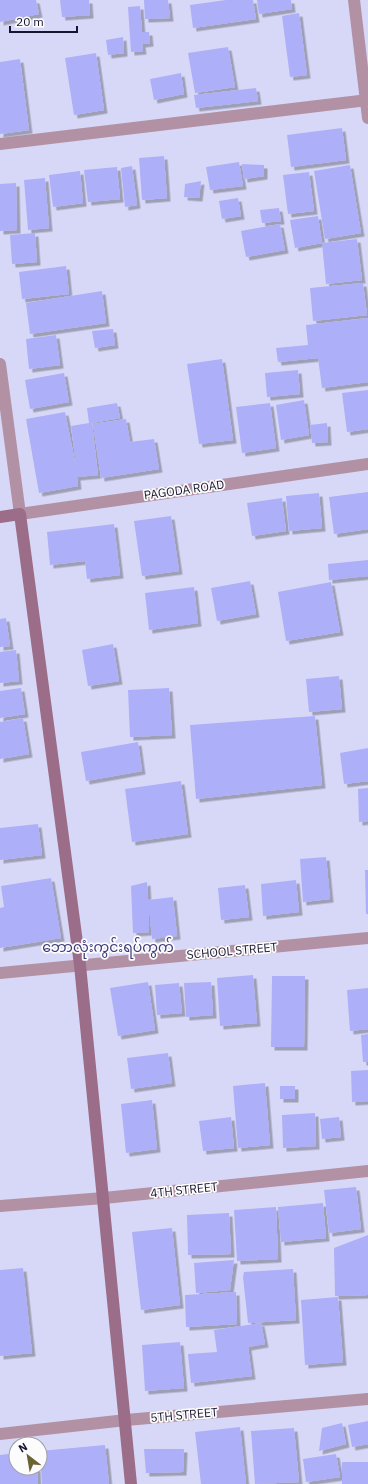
<svg xmlns="http://www.w3.org/2000/svg" width="368" height="1484" viewBox="0 0 368 1484" font-family="'IBM Plex Sans','Noto Sans Myanmar',sans-serif">
<defs>
<filter id="shadow"><feDropShadow dx="3.5" dy="3.5" stdDeviation="0" flood-color="#0004"/></filter>
</defs>
<rect width="100%" height="100%" fill="#d7d8f7"/>
<!-- building -->
<path fill="#aeaff9" filter="url(#shadow)" d="M0,0H36L39,14L0,22Z
M60,0H89L90,15L62,17Z
M144,0H168L170,18L145,19Z
M226,0H253L256,19L193,28L190,5Z
M257,0H291L292,9L259,14Z
M140,6L142,32H149L150,43L142,44L143,51L131,52L128,7Z
M299,13L307,75L290,77L282,16Z
M123,37L124,53L108,55L106,40Z
M228,47L235,87L195,93L188,53Z
M96,53L104,110L74,115L65,58Z
M20,59L29,130L0,134V62Z
M181,73L184,94L154,100L150,79Z
M256,88L258,101L196,108L194,95Z
M342,128L346,160L291,167L287,135Z
M164,156L167,198L142,200L139,158Z
M239,162L243,186L210,190L206,167Z
M242,164L264,165V176L244,179Z
M350,165L361,233L325,239L314,171Z
M132,166L137,205L125,207L121,168Z
M117,167L120,199L88,202L84,170Z
M80,171L83,203L53,207L49,175Z
M309,172L314,211L288,214L283,175Z
M45,178L49,228L28,230L24,180Z
M201,181L199,198L184,197L185,184Z
M16,183L17,230L0,231V184Z
M238,198L241,216L222,219L219,201Z
M279,208L281,221L262,223L260,210Z
M318,216L322,243L295,248L290,220Z
M280,224L285,250L246,257L241,231Z
M35,233L37,262L12,264L10,235Z
M357,239L362,280L326,284L322,243Z
M66,266L69,294L22,299L19,272Z
M363,283L367,315L313,321L310,288Z
M102,291L106,323L30,334L26,303Z
M368,318V382L322,388L318,358L278,362L276,348L308,345L306,325Z
M113,329L115,345L95,348L92,331Z
M56,335L60,365L29,369L26,339Z
M222,359L233,440L199,444L187,364Z
M298,370L300,394L267,397L265,373Z
M64,373L69,402L30,409L25,380Z
M368,390V429L347,432L342,393Z
M304,400L309,435L281,440L276,405Z
M117,403L120,418L92,423L98,475L77,477L78,486L39,493L26,419L65,412L77,472L71,426L89,423L87,408Z
M270,403L276,448L242,453L236,407Z
M126,419L130,442L154,439L159,469L101,478L93,424Z
M327,423L328,442L312,443L310,425Z
M368,492V529L334,534L329,497Z
M319,493L322,528L289,531L286,496Z
M282,498L286,531L252,536L247,503Z
M171,516L179,571L142,576L134,521Z
M114,524L120,575L87,579L85,561L50,565L47,532Z
M368,560V576L329,580L328,564Z
M250,581L256,614L217,621L211,588Z
M331,582L340,632L286,641L278,592Z
M194,587L198,623L149,630L145,593Z
M6,618L10,646L0,647V619Z
M113,644L119,681L88,686L82,650Z
M16,650L19,681L0,683V652Z
M339,676L342,709L309,712L306,679Z
M21,688L25,714L0,718V691Z
M169,688L172,735L130,737L128,690Z
M315,716L322,785L196,799L190,725Z
M23,718L29,754L0,759V722Z
M138,742L142,771L86,781L81,752Z
M368,748V781L344,784L340,753Z
M181,781L188,834L132,842L125,789Z
M368,788V821L359,822L358,789Z
M38,824L42,855L0,860V828Z
M326,857L330,899L303,902L300,859Z
M365,870H368V914H366Z
M51,878L61,938L0,948V908L4,907L1,886Z
M296,880L299,912L263,916L261,884Z
M147,882L148,900L173,897L177,936L152,939L149,905V932L133,933L131,886Z
M245,885L249,917L221,920L218,888Z
M253,975L257,1023L220,1026L217,978Z
M272,976H305L304,1047H271Z
M148,982L155,1030L118,1036L110,988Z
M211,982L213,1015L186,1017L184,983Z
M179,983L182,1013L157,1015L155,985Z
M368,988V1029L350,1031L347,990Z
M368,1034V1062H363L361,1035Z
M168,1053L172,1083L131,1089L127,1058Z
M368,1070V1101L352,1102L351,1071Z
M265,1083L270,1145L238,1148L233,1086Z
M280,1086H295V1099H280Z
M152,1100L157,1149L126,1153L121,1104Z
M315,1113L316,1146L283,1148L282,1115Z
M231,1117L234,1148L203,1151L199,1121Z
M339,1117L341,1137L322,1139L320,1119Z
M356,1187L361,1229L329,1233L324,1190Z
M323,1203L326,1238L281,1242L278,1207Z
M276,1207L278,1259L237,1261L234,1210Z
M229,1213L231,1254L188,1255L187,1215Z
M172,1228L180,1305L141,1310L132,1232Z
M368,1235V1295L335,1296L334,1248Z
M234,1260L230,1290L196,1293L194,1263Z
M23,1268L32,1353L0,1356V1270Z
M293,1269L296,1320L248,1323L243,1277L244,1272Z
M236,1292L237,1324L186,1327L185,1295Z
M338,1297L343,1362L305,1365L301,1300Z
M261,1323L265,1344L248,1347L252,1376L191,1383L188,1354L217,1352L214,1330Z
M180,1342L184,1388L145,1391L142,1345Z
M368,1421V1444L352,1447L348,1425Z
M342,1423L346,1444L319,1451L322,1428Z
M240,1427L246,1484H201L195,1432Z
M294,1428L299,1482L255,1484L251,1431Z
M105,1445L109,1484H42L40,1451Z
M144,1449H184L183,1472L146,1473Z
M16,1453V1468H37L38,1484H0V1455Z
M336,1454L340,1477L306,1482L303,1459Z
M342,1462H368V1484H342Z"/>
<g fill="none" stroke-linecap="round" stroke-linejoin="round">
<!-- minor -->
<path stroke="#b291a4" stroke-width="12" d="M354,0L368,118
M0,144L368,100
M0,364L20,514L368,464
M0,973L368,938
M0,1206L104,1198L368,1171
M0,1434L126,1420L368,1399"/>
<!-- secondary -->
<path stroke="#9c6d89" stroke-width="12" d="M0,517L20,514L80,965L131,1484"/>
</g>
<g text-anchor="middle" stroke-width="3.5" stroke-linejoin="round" paint-order="stroke">
<!-- street labels -->
<g font-size="12" fill="#161530" stroke="#fcfcfc">
<text transform="translate(184 490) rotate(-8)" y="4">PAGODA ROAD</text>
<text transform="translate(232 951) rotate(-5)" y="4">SCHOOL STREET</text>
<text transform="translate(184 1190) rotate(-6)" y="4">4TH STREET</text>
<text transform="translate(184 1415) rotate(-5)" y="4">5TH STREET</text>
</g>
<!-- quarter labels -->
<g font-size="14" fill="#3e3a7a" stroke="#fcfcfc">
<text x="108" y="952">ဘောလုံးကွင်းရပ်ကွက်</text>
</g>
</g>
<!-- north arrow -->
<g transform="translate(28 1456) rotate(329)"><circle r="19" fill="#fcfcfc" stroke="#a0a0aa"/>
<path d="M0-3L7 15L0 10L-7 15Z" fill="#696431"/>
<text y="-6" font-size="11" font-weight="bold" text-anchor="middle" fill="#161530">N</text>
</g>
<!-- scale -->
<path d="M10 26v6h67v-6" fill="none" stroke="#161530" stroke-width="2"/>
<text x="16" y="26" font-size="12" fill="#161530" stroke="#fcfcfc" stroke-width="3" paint-order="stroke">20 m</text>
</svg>
